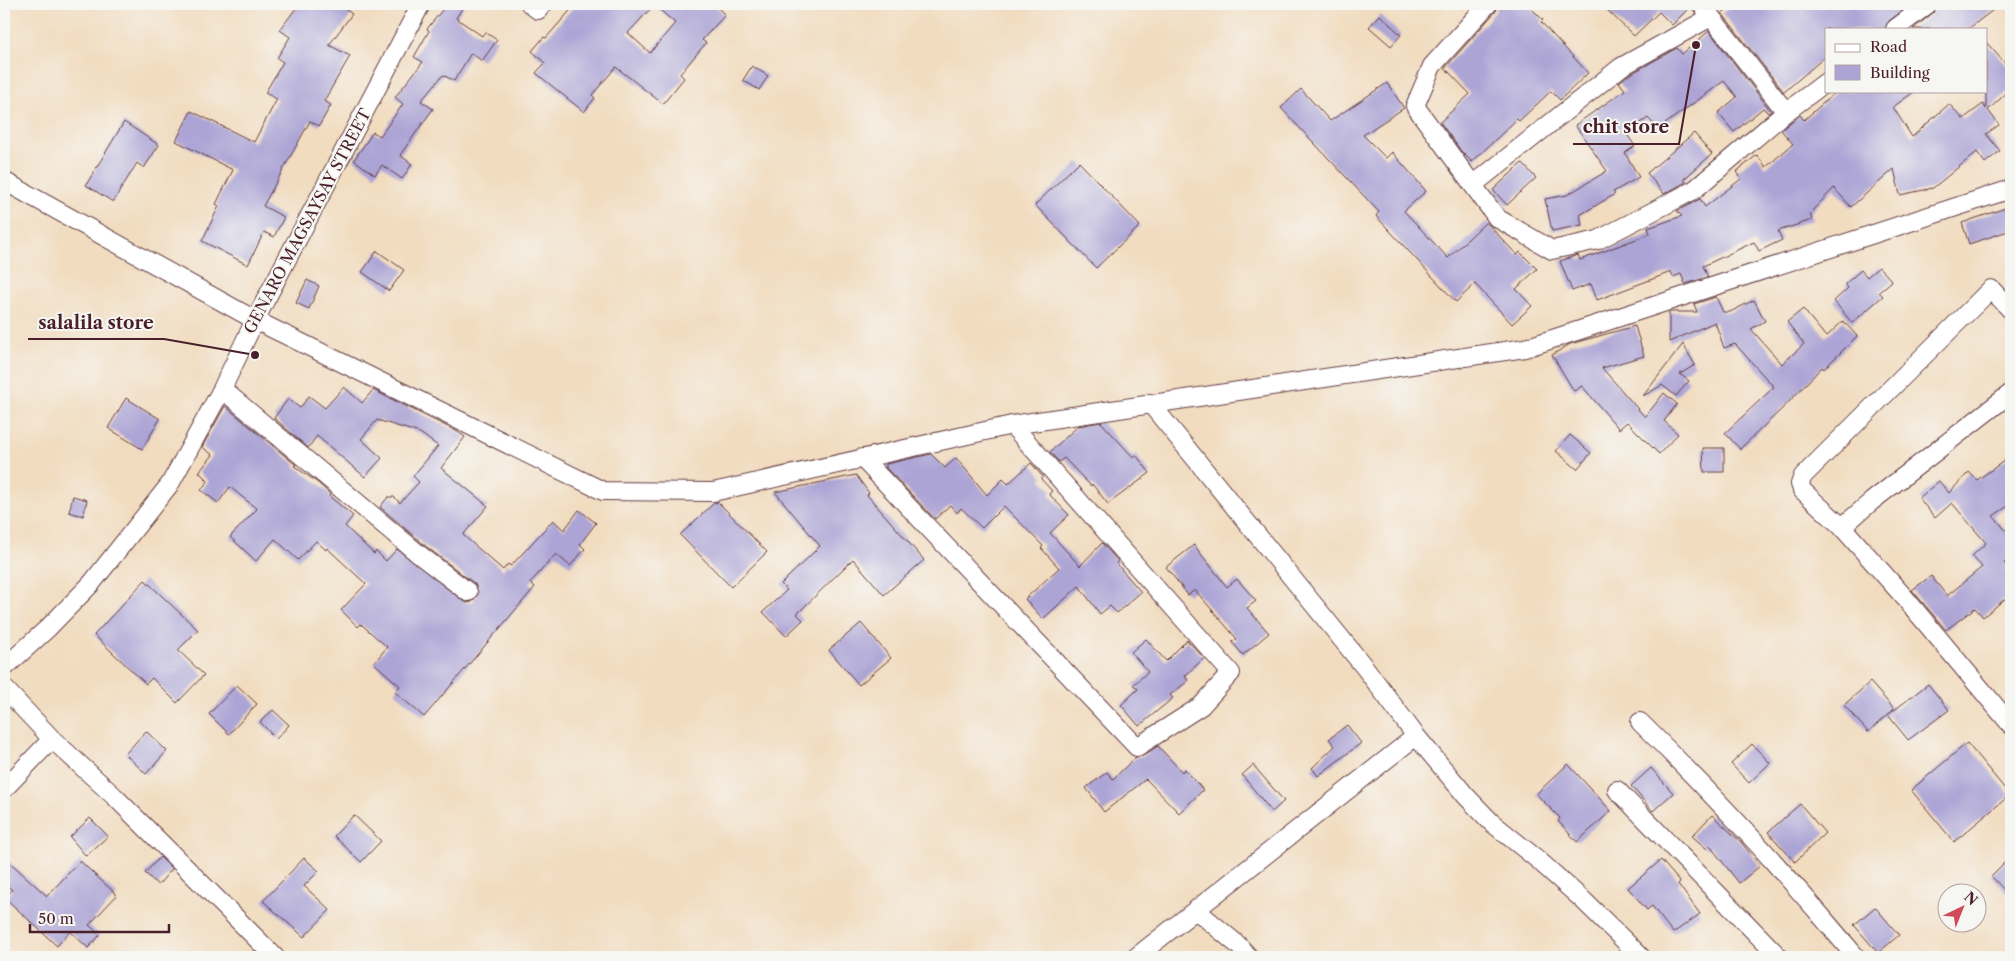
<svg xmlns="http://www.w3.org/2000/svg" width="2015" height="961" viewBox="0 0 2015 961" font-family="'Libre Caslon Text',serif">
<rect width="100%" height="100%" fill="#f6f6f2"/>
<filter id="ink" filterUnits="userSpaceOnUse"><feTurbulence type="fractalNoise" baseFrequency=".02" numOctaves="2"/><feDisplacementMap in="SourceGraphic" scale="10" xChannelSelector="R" yChannelSelector="G"/><feConvolveMatrix kernelMatrix="1 2 1 2 8 2 1 2 1" color-interpolation-filters="sRGB"/></filter>
<filter id="wash" filterUnits="userSpaceOnUse"><feTurbulence type="fractalNoise" baseFrequency=".0096" numOctaves="4" result="noise"/><feDisplacementMap in="SourceGraphic" scale="20" xChannelSelector="R" yChannelSelector="G"/><feGaussianBlur stdDeviation="1.12" result="paint"/><feColorMatrix in="noise" values="0 0 0 0 0 0 0 0 0 0 0 0 0 0 0 0 0 1.4 0 .05"/><feComposite in="paint" operator="in"/></filter>
<g filter="url(#wash)">
<rect width="100%" height="100%" fill="#f1dcbf"/>
<g id="blocks">
<!-- building -->
<path fill="#aca4d5" fill-rule="evenodd" d="M299,4H338L352,14L329,45L350,56L324,101L331,105L319,126L310,121L263,206L284,217L274,237L264,232L248,265L202,241L219,206L216,204L233,170L176,141L191,111L254,142L277,99L265,93L283,62L277,58L290,37L280,30Z
M447,4H465L456,18L482,36L485,32L497,40L482,61L471,53L454,81L443,75L421,101L433,109L400,155L412,164L402,179L382,165L375,175L354,160L373,132L380,136L403,104L395,97L423,62L414,57L429,31L427,29Z
M576,4H714L725,15L702,40L706,43L680,74L684,78L663,104L616,67L592,95L595,98L584,112L536,73L545,63L532,51L544,37L546,38ZM654,5L675,23L650,53L628,33Z
M1498,4H1527L1543,20L1541,22L1588,73L1560,100L1551,91L1519,121L1517,119L1472,162L1461,151L1440,122L1470,94L1445,68L1496,11Z
M1601,4H1691V6L1672,25L1659,12L1634,36Z
M1734,4H1911L1889,21L1885,29H1826V56L1784,92L1722,13Z
M1938,4H2001L1968,29H1913L1934,12Z
M1380,15L1401,35L1391,46L1369,27Z
M1709,31L1771,111L1768,113L1763,108L1734,132L1718,113L1737,97L1724,81L1658,129L1648,118L1626,133L1635,146L1625,153L1639,177L1613,192L1615,194L1580,215L1582,225L1552,231L1545,199L1567,195L1607,171L1575,125L1625,90L1619,82L1627,76L1677,48L1682,54Z
M1986,42L2011,70V89L1988,110L1999,125L1986,134L2000,151L1985,163L1977,152L1933,188L1900,195L1894,169L1851,207L1834,188L1810,213L1812,220L1778,231L1782,240L1759,251L1754,242L1733,252L1703,266L1708,277L1685,284L1681,274L1673,277L1671,272L1597,300L1591,284L1572,291L1560,261L1578,255L1580,260L1650,234L1648,228L1682,216L1677,211L1700,199L1705,207L1741,179L1736,172L1757,155L1766,167L1793,144L1781,130L1800,115L1804,120L1837,91H1915L1893,107L1912,137L1949,104L1963,119L1983,104L1986,109Z
M752,66L768,76L759,90L743,80Z
M1387,83L1404,108L1363,135L1386,158L1392,152L1426,191L1404,211L1448,258L1486,222L1517,255L1520,252L1537,269L1516,289L1532,306L1512,324L1475,284L1456,302L1376,216L1379,212L1281,108L1301,89L1330,121Z
M124,122L159,145L144,168L137,163L113,202L86,185Z
M1694,133L1712,154L1684,179L1686,182L1664,194L1647,173Z
M1079,162L1140,226L1096,268L1035,205Z
M1522,163L1536,178L1507,205L1493,190Z
M2011,206V230L1969,244L1962,223Z
M377,251L404,270L389,291L362,272Z
M1879,267L1892,281L1879,292L1883,296L1852,323L1834,301L1848,288L1845,284L1861,270L1867,277Z
M307,280L319,286L309,309L296,303Z
M1716,297L1723,312H1730L1754,300L1765,321L1751,329L1782,364L1804,344L1787,322L1803,309L1826,337L1843,321L1857,336L1824,369L1822,367L1786,405L1740,449L1725,433L1774,387L1735,344L1724,348L1715,322L1669,342V312H1697L1694,304Z
M1635,326L1644,356L1602,368L1645,417L1664,393L1677,404L1664,421L1678,434L1659,454L1627,422L1619,429L1582,386L1574,391L1552,355L1570,344Z
M1683,344L1695,365L1680,374L1689,381L1676,396L1662,385L1643,396Z
M344,387L362,403L373,390L458,432L465,437L441,468L488,506L463,535L503,570L508,564L511,566L553,520L564,530L579,510L596,523L580,544L585,549L570,566L556,554L530,583L535,587L424,717L395,692L400,686L374,663L387,647L361,624L358,627L341,610L366,584L327,548L326,550L316,541L298,560L275,539L256,561L230,537L257,509L230,487L218,503L201,490L208,481L199,472L213,455L202,447L225,406L296,465L294,466L318,483L330,494L329,496L353,516L345,526L374,554L376,551L386,561L397,549L462,600L467,603L472,602L478,594L475,584L428,548L380,507L388,497H394L400,503L419,482L413,476L438,446L420,433L377,420L361,439L382,458L365,477L317,436L308,448L274,418L288,399L300,408L309,396L325,408Z
M126,398L160,419L142,449L108,428Z
M1101,422L1133,457L1136,455L1150,473L1108,504L1092,484L1091,486L1064,458L1059,462L1050,452L1078,426Z
M1570,435L1591,453L1577,469L1556,451Z
M1703,448H1724V472H1704Z
M931,454L945,468L956,458L987,495L1003,479L1008,484L1031,463L1043,477L1041,479L1052,491L1049,494L1069,515L1050,533L1080,566L1102,543L1118,561L1116,563L1141,592L1117,613L1110,606L1100,614L1079,586L1043,619L1025,599L1059,568L1041,548L1043,546L1004,506L982,528L961,508L957,513L950,505L935,519L886,468V464Z
M2011,456V504L1993,516L2011,536V556L2004,563L2011,572V594L1983,617L1975,608L1946,630L1912,590L1931,576L1947,596L1982,567L1972,556L1986,543L1952,503L1935,518L1919,498L1939,481L1949,493L1969,472L1977,480Z
M856,475L869,493L867,495L924,560L884,595L853,559L797,614L803,620L786,636L763,612L787,590L781,584L820,546L775,492Z
M73,496L87,500L83,516L69,512Z
M718,502L767,552L731,587L680,535L714,503Z
M1194,545L1227,587L1237,579L1256,601L1247,608L1269,633L1243,655L1232,642L1237,639L1195,590L1188,595L1166,567Z
M145,580L198,630L178,650L204,675L177,703L152,678L146,684L94,635Z
M861,623L891,658L859,685L829,650Z
M1146,639L1166,661L1187,640L1204,658L1185,676L1188,681L1170,695L1173,698L1139,726L1121,705L1138,689L1133,685L1148,672L1131,652Z
M1870,682L1894,709L1868,732L1844,705Z
M1928,684L1949,710L1908,740L1888,715Z
M237,685L257,704L229,734L209,714Z
M273,710L289,725L276,739L260,722Z
M1347,725L1361,743L1318,776L1312,768L1335,746L1329,739Z
M146,731L167,751L146,774L125,754Z
M1967,743L2010,795L1954,842L1911,790Z
M1752,744L1770,763L1749,783L1731,764Z
M1158,746L1182,772L1185,769L1203,790L1179,813L1146,779L1104,812L1086,788L1107,772L1113,779L1136,757L1143,756Z
M1568,764L1611,811L1577,842L1558,821L1560,818L1536,794Z
M1253,765L1284,801L1272,812L1242,775Z
M1651,768L1673,793L1653,811L1631,786Z
M1800,804L1825,833L1795,862L1768,832Z
M354,815L381,841L361,862L334,836Z
M1712,815L1741,842L1760,866L1739,883L1710,846L1707,849L1692,836Z
M90,818L108,836L86,856L70,837Z
M2011,856V897L1991,876Z
M4,857L47,896L80,861L117,895L89,925L100,935L88,948L70,931L57,946L5,898L12,890L4,883Z
M160,857L172,869L158,885L145,873Z
M304,858L319,871L304,886L330,910L304,937L263,901Z
M1661,860L1680,882L1678,884L1700,914L1673,933L1652,906L1647,910L1628,888Z
M1875,907L1899,935L1878,953L1854,925Z"/>
</g>
</g>
<g filter="url(#ink)">
<use href="#blocks" fill-opacity="0" stroke="#633b41" stroke-width="1"/>
<g fill="none" stroke-linecap="round" stroke-linejoin="round">
<defs>
<path id="minor" d="M530,4L538,10L543,4
M1488,4L1432,66L1415,106L1497,218L1552,250L1598,240L1694,190L1786,112L1826,82
M1701,4L1786,112
M1895,29L1928,4
M4,181L255,320L603,491L713,492L1012,425L1525,348L2011,189
M1473,185L1621,67L1711,17
M222,389L421,556L468,592
M2011,393L1872,501L1842,527L1905,598L2011,725
M862,458L1137,747L1201,706L1231,673L1012,425
M1842,527L1802,490L1800,484L1803,476L1991,289L2011,310
M4,668L48,628L91,584L170,484L222,389L255,320L421,4
M4,688L52,739L114,796L275,957
M1640,722C1716,797 1788,875 1856,957
M1416,736L1466,796L1491,822L1537,859L1584,901L1641,957
M4,789L52,739
M1617,790L1779,957
M1196,910L1238,945L1249,957
M1136,957L1416,736L1366,669L1150,403"/>
</defs>
<!-- minor casing -->
<use href="#minor" stroke="#633b41" stroke-width="20"/>
<!-- minor -->
<use href="#minor" stroke="#fff" stroke-width="18"/>
</g>
</g>
<g text-anchor="middle" stroke-width="4" stroke-linejoin="round" paint-order="stroke">
<!-- street labels -->
<g font-size="16" fill="#4a1f2b" stroke="#f6f6f2">
<text transform="translate(307 221) rotate(-62)" y="6">GENARO MAGSAYSAY STREET</text>
</g>
</g>
<!-- callouts -->
<path fill="none" stroke="#4a1f2b" stroke-width="2" d="M1696 45L1679 144H1573M255 355L164 339H28"/>
<g fill="#4a1f2b" stroke="#f6f6f2" stroke-width="2">
<circle cx="1696" cy="45" r="5"/>
<circle cx="255" cy="355" r="5"/>
</g>
<g font-size="18" text-anchor="middle" font-weight="bold" fill="#4a1f2b" stroke="#f6f6f2" stroke-width="4" stroke-linejoin="round" paint-order="stroke">
<text x="1626" y="133">chit store</text>
<text x="96" y="329">salalila store</text>
</g>
<!-- margin -->
<rect width="2015" height="961" fill="none" stroke="#f6f6f2" stroke-width="20"/>
<!-- legend -->
<rect x="1825" y="28" width="162" height="65" fill="#f6f6f2" stroke="#b1a0a2"/>
<rect x="1835" y="44" width="25" height="8" fill="#ffffff" stroke="#b1a0a2"/>
<text x="1870" y="52" font-size="15" fill="#4a1f2b">Road</text>
<rect x="1835" y="65" width="25" height="15" fill="#aca4d5" stroke="#b1a0a2"/>
<text x="1870" y="78" font-size="15" fill="#4a1f2b">Building</text>
<!-- north arrow -->
<g transform="translate(1962 908) rotate(43)"><circle r="24" fill="#f6f6f2" stroke="#b1a0a2"/>
<path d="M0-4L9 19L0 12L-9 19Z" fill="#d1495b"/>
<text y="-8" font-size="14" font-weight="bold" text-anchor="middle" fill="#4a1f2b">N</text>
</g>
<!-- scale -->
<path d="M30 924v8h139v-8" fill="none" stroke="#4a1f2b" stroke-width="2.5"/>
<text x="38" y="924" font-size="15" fill="#4a1f2b" stroke="#f6f6f2" stroke-width="4" paint-order="stroke">50 m</text>
</svg>
